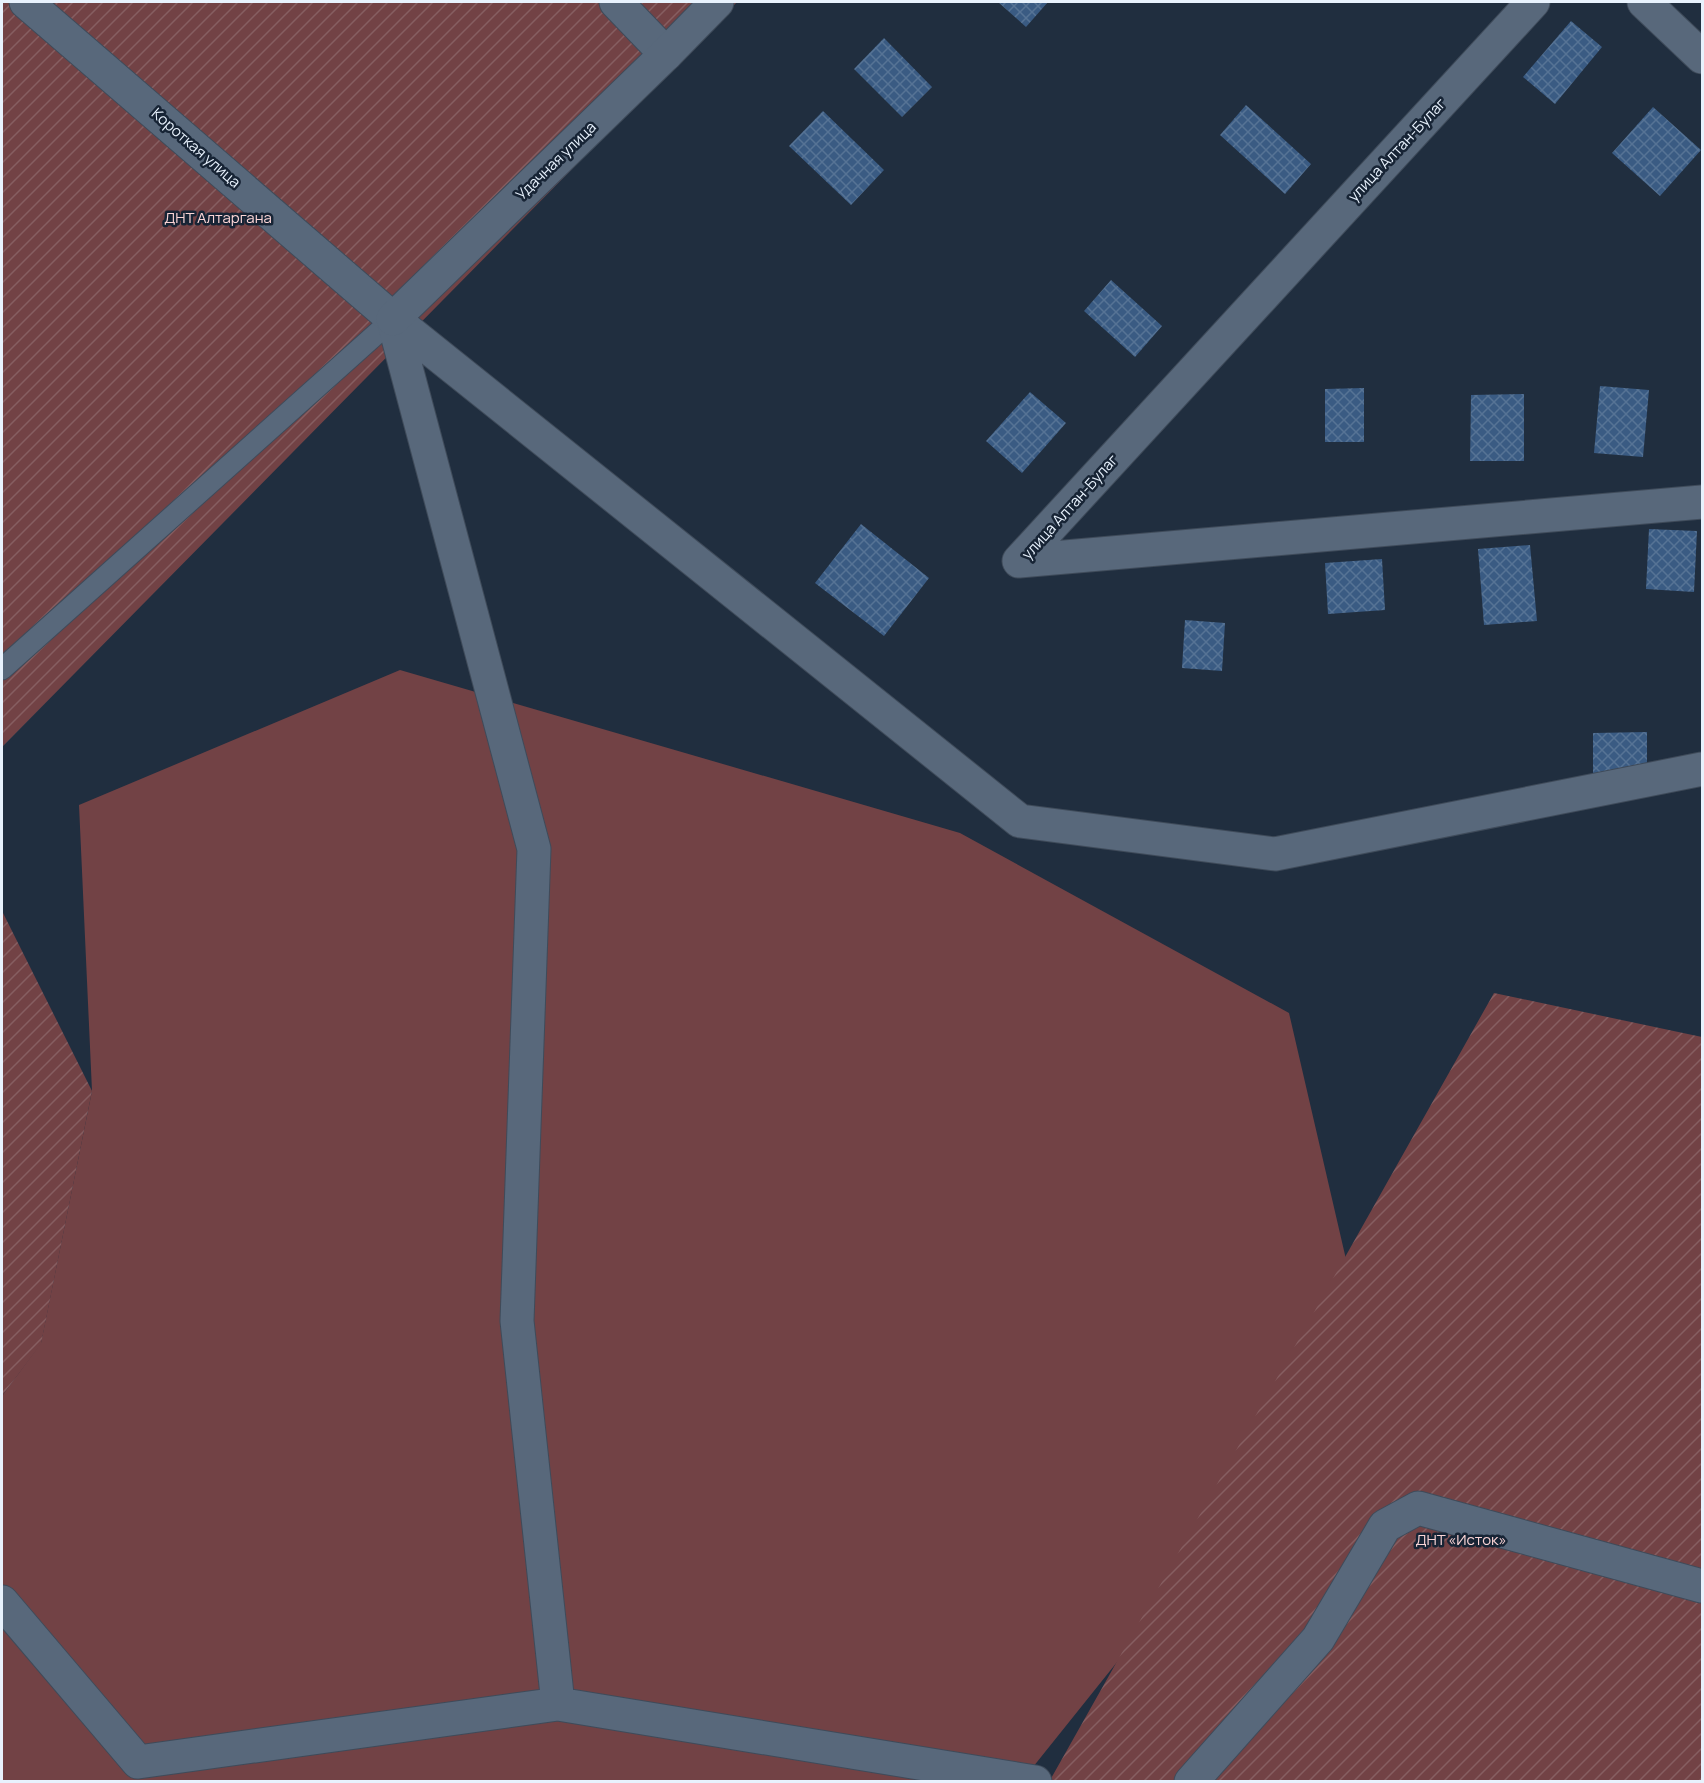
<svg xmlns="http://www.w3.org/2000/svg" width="1704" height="1783" viewBox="0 0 1704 1783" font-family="Manrope,sans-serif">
<defs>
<pattern id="garden-furrows" width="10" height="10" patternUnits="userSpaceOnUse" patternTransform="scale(1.5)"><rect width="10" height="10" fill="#724245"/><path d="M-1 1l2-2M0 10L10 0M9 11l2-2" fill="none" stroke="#865e61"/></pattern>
<pattern id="building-cross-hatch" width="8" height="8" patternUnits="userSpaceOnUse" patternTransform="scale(1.5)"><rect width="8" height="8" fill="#3a5b83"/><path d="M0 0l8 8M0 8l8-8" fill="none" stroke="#567395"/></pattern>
</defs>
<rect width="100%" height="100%" fill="#202e3f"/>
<!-- grass -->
<path fill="#724245" d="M400,670L960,833L1289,1013L1367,1350L1021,1782L2,1781V1396L41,1343L92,1091L79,805Z"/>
<!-- garden -->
<path fill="url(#garden-furrows)" d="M2,2H737L2,747Z
M2,911L92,1091L41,1344L2,1396Z
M1494,993L1702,1037V1781L1049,1782Z"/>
<!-- building -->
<path fill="url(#building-cross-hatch)" d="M998,2H1048L1026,27Z
M1571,21L1602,47L1555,104L1523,77Z
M884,38L932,87L902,117L854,69Z
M1246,105L1311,164L1285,194L1220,135Z
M1653,107L1701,150L1660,196L1612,153Z
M823,111L884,170L851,205L789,146Z
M1111,280L1162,326L1135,357L1084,311Z
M1600,386L1649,390L1643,457L1594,453Z
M1364,388V442H1325V389Z
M1030,392L1066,423L1022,473L986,441Z
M1524,394V461H1470L1471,395Z
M861,524L929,578L884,636L815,583Z
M1649,529L1697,531L1694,592L1646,589Z
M1530,545L1537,621L1484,625L1478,549Z
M1382,559L1385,610L1328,614L1325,563Z
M1185,620L1225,623L1222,671L1182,668Z
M1647,732V779L1593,780V733Z"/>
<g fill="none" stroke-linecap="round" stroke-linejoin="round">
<defs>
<path id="lane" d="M2,669L393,319"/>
<path id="street" d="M26,2L393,319L1020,821L1275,854L1702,769
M616,2L666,54
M1533,2L1019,561L1702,502
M1644,2L1702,57
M393,319L534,849L517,1321L558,1704L1035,1782
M2,1602L138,1762L558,1704
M1191,1782L1318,1639L1385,1526L1418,1508L1702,1586"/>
<path id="secondary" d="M393,319L666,54L717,2"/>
</defs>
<!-- lane casing -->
<use href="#lane" stroke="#3f4b5a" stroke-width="23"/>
<!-- street casing -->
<use href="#street" stroke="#3f4b5a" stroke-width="35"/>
<!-- secondary casing -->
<use href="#secondary" stroke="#3f4b5a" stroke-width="35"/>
<!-- lane -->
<use href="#lane" stroke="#58687b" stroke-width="21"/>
<!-- street -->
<use href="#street" stroke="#58687b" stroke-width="33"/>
<!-- secondary -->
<use href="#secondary" stroke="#58687b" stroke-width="33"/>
</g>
<g text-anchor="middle" stroke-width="5" stroke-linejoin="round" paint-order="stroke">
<!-- street labels -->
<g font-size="15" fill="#e8f2fd" stroke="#172435">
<text transform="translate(196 148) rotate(41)" y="5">Короткая улица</text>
<text transform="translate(1397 150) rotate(-47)" y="5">улица Алтан-Булаг</text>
<text transform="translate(556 161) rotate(-44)" y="5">Удачная улица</text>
<text transform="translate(1070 507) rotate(-48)" y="5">улица Алтан-Булаг</text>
</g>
<!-- park labels -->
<g font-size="15" fill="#fbd5d6" stroke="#172435">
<text x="218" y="223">ДНТ Алтаргана</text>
<text x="1461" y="1545">ДНТ «Исток»</text>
</g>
</g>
<!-- border -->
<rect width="1704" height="1783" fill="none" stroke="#e8f2fd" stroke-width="6"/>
</svg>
